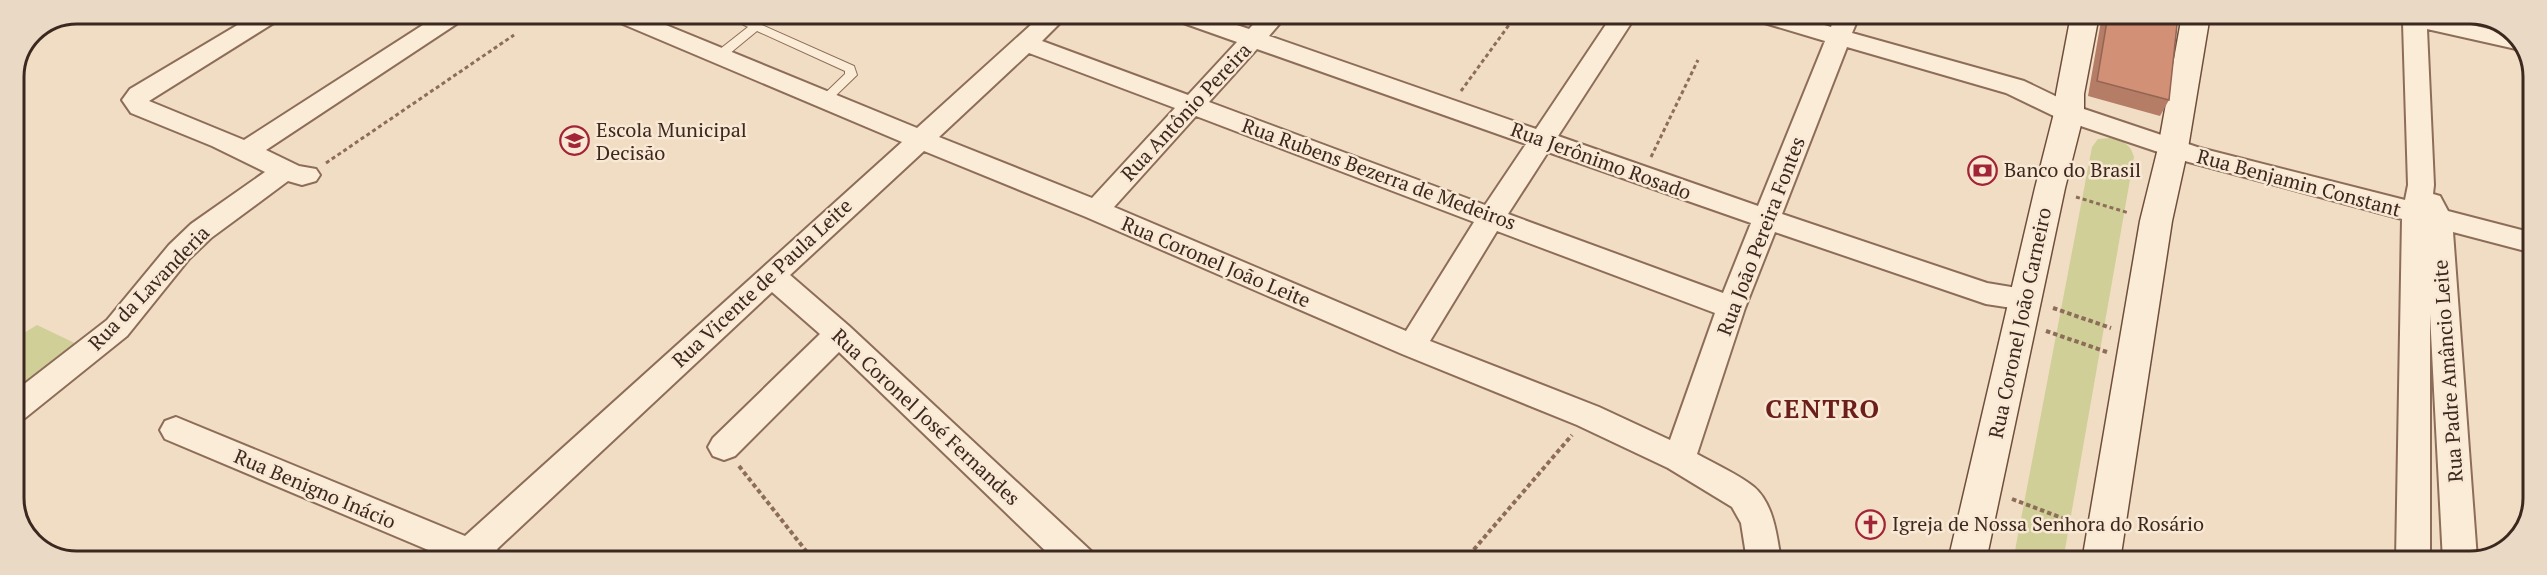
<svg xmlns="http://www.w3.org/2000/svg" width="2547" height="575" viewBox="0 0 2547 575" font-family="'PT Serif',serif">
<rect width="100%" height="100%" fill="#f1ddc4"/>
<!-- green -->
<path fill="#d0cf97" d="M2110,138C2123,141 2130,143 2134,157L2063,561H2013L2092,147L2098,139Z
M37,325L83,347L14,399V339Z"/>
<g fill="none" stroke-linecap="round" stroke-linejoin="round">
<defs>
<path id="lane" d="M722,14H737L854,66L857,75L828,103L824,104L818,100L845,74V71L757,31L723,59H715V53L748,27Z"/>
<path id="street" d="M256,14H284L280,19L149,101L244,140L440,14H468L464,19L266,150L299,166L316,169L320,175L316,181L302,185L288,181L211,238L189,259L127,336L25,418L14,421V392L107,320L169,245L191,224L265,172L212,146L131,113L122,100L130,89Z
M607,14H639L917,128L1043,14H1069L1042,41L1188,95L1237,42L1172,19L1168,14H1203L1249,29L1263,14H1288L1269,36L1536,129L1613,14H1637L1558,136L1758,206L1825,41L1751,19L1748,14H1787L1831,27L1836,14H1860L1852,33L2024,81L2078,107L2200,148L2405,200L2408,185L2403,23L2393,20L2389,15H2430L2518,36L2525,51L2427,29L2434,185L2433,194L2440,196L2448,211L2533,233V253L2453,232L2477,559L2471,561H2443L2430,314V561H2396L2402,219L2185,161L2060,119L2006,93L1847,47L1782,214L1987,283L2035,291L2039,299L2035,307L2025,310L1986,304L1775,232L1745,308L1697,454C1715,464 1738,474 1754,487C1774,504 1777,537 1781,561H1747L1741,523L1732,507L1668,468L1577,425L1402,354L1086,217L924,151L790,275L849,326L1091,551L1096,561H1056L839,352L735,456L724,460L713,456L708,447L713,438L820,334L772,292L497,549L504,560H452L165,439L160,430L165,421L176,417L465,536L902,142L611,19ZM1257,49L1526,144L1485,205L1209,102ZM1029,53L1175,108L1092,198L939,137ZM1196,116L1474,222L1406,331L1114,207ZM1548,152L1751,223L1723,293L1508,214ZM1497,231L1715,313L1670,440L1599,407L1430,341Z"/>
<path id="secondary" d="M2071,15H2099L2084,94V113L2065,188L1986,561H1948L2035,188L2054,113L2056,94Z
M2182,15H2210L2188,148L2172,221L2120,561H2082L2140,221L2158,148Z"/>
</defs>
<!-- lane casing -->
<use href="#lane" stroke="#8d6d59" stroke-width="2"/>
<!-- street casing -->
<use href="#street" stroke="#8d6d59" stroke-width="4"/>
<!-- secondary casing -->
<use href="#secondary" stroke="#6f4e3c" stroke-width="3"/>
<!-- path-far1 -->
<path stroke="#8d6d59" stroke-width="3" stroke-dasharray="4 3" stroke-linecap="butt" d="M1461,91L1517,14
M1651,157L1698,60
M326,163L514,35
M2076,197L2129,213"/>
<!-- path -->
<path stroke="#8d6d59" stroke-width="4" stroke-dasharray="4.5 3" stroke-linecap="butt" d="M2053,308L2111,328
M2046,331L2107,352
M739,466L814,561
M2012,499L2078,524
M1464,561L1572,435"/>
<!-- lane -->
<use href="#lane" fill="#fbecd8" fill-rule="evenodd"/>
<!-- street -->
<use href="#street" fill="#fbecd8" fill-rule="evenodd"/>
<!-- secondary -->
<use href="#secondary" fill="#fbecd8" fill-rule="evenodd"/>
</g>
<!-- wall -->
<path fill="#b57c66" d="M2102,15H2178L2169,100L2160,116L2088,96Z"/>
<!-- building -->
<path fill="#d29077" stroke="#936553" stroke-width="1.5" d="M2108,15H2178L2169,100L2097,81Z
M1530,552L1543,561H1522Z"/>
<!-- icons -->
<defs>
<symbol id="school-ring" viewBox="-11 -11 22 22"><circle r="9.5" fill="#f8e8d4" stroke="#a12437" stroke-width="1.5"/><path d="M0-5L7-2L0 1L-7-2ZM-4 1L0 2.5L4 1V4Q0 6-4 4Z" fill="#a12437"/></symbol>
<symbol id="bank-ring" viewBox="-11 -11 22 22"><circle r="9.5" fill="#f8e8d4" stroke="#a12437" stroke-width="1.5"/><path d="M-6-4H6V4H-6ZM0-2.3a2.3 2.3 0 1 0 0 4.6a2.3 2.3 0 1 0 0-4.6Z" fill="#a12437"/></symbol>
<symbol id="church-ring" viewBox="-11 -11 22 22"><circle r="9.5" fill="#f8e8d4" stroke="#a12437" stroke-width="1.5"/><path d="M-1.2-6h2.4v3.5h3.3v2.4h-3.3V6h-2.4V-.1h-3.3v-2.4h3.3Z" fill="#a12437"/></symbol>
</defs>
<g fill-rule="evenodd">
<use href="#school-ring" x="558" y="124" width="33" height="33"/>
<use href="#bank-ring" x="1966" y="154" width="33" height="33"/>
<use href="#church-ring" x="1854" y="508" width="33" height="33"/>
</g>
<g text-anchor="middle" stroke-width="5" stroke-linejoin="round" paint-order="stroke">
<!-- street labels -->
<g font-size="20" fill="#3c281e" stroke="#f8e8d4">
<text transform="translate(1186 112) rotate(-47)" y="7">Rua Antônio Pereira</text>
<text transform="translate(1601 161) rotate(20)" y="7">Rua Jerônimo Rosado</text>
<text transform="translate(1379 174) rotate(20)" y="7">Rua Rubens Bezerra de Medeiros</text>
<text transform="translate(2299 183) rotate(15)" y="7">Rua Benjamin Constant</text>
<text transform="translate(1761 236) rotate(-69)" y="7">Rua João Pereira Fontes</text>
<text transform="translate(1216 262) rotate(23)" y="7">Rua Coronel João Leite</text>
<text transform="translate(762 283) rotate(-43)" y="7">Rua Vicente de Paula Leite</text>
<text transform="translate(149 288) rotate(-46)" y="7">Rua da Lavanderia</text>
<text transform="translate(2020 323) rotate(-78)" y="7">Rua Coronel João Carneiro</text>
<text transform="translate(2448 371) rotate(-94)" y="7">Rua Padre Amâncio Leite</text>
<text transform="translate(926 417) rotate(43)" y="7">Rua Coronel José Fernandes</text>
<text transform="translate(315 489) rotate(23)" y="7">Rua Benigno Inácio</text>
</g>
<!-- poi labels -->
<g font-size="20" fill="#3c281e" stroke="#f8e8d4" text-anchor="start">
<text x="596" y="137">Escola Municipal<tspan x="596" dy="23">Decisão</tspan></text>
<text x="2004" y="177">Banco do Brasil</text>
<text x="1892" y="531">Igreja de Nossa Senhora do Rosário</text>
</g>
<!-- district labels -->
<g font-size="26" font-weight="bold" letter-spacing="1.5" fill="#6c1f1a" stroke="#f8e8d4">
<text x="1823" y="418">CENTRO</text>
</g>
</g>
<!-- crop -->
<path d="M0 0H2547V575H0ZM77 24H2470A53 53 0 0 1 2523 77V498A53 53 0 0 1 2470 551H77A53 53 0 0 1 24 498V77A53 53 0 0 1 77 24Z" fill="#e9d9c5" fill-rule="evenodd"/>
<path fill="none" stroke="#3c281e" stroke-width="3" d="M77 24H2470A53 53 0 0 1 2523 77V498A53 53 0 0 1 2470 551H77A53 53 0 0 1 24 498V77A53 53 0 0 1 77 24Z"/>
</svg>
